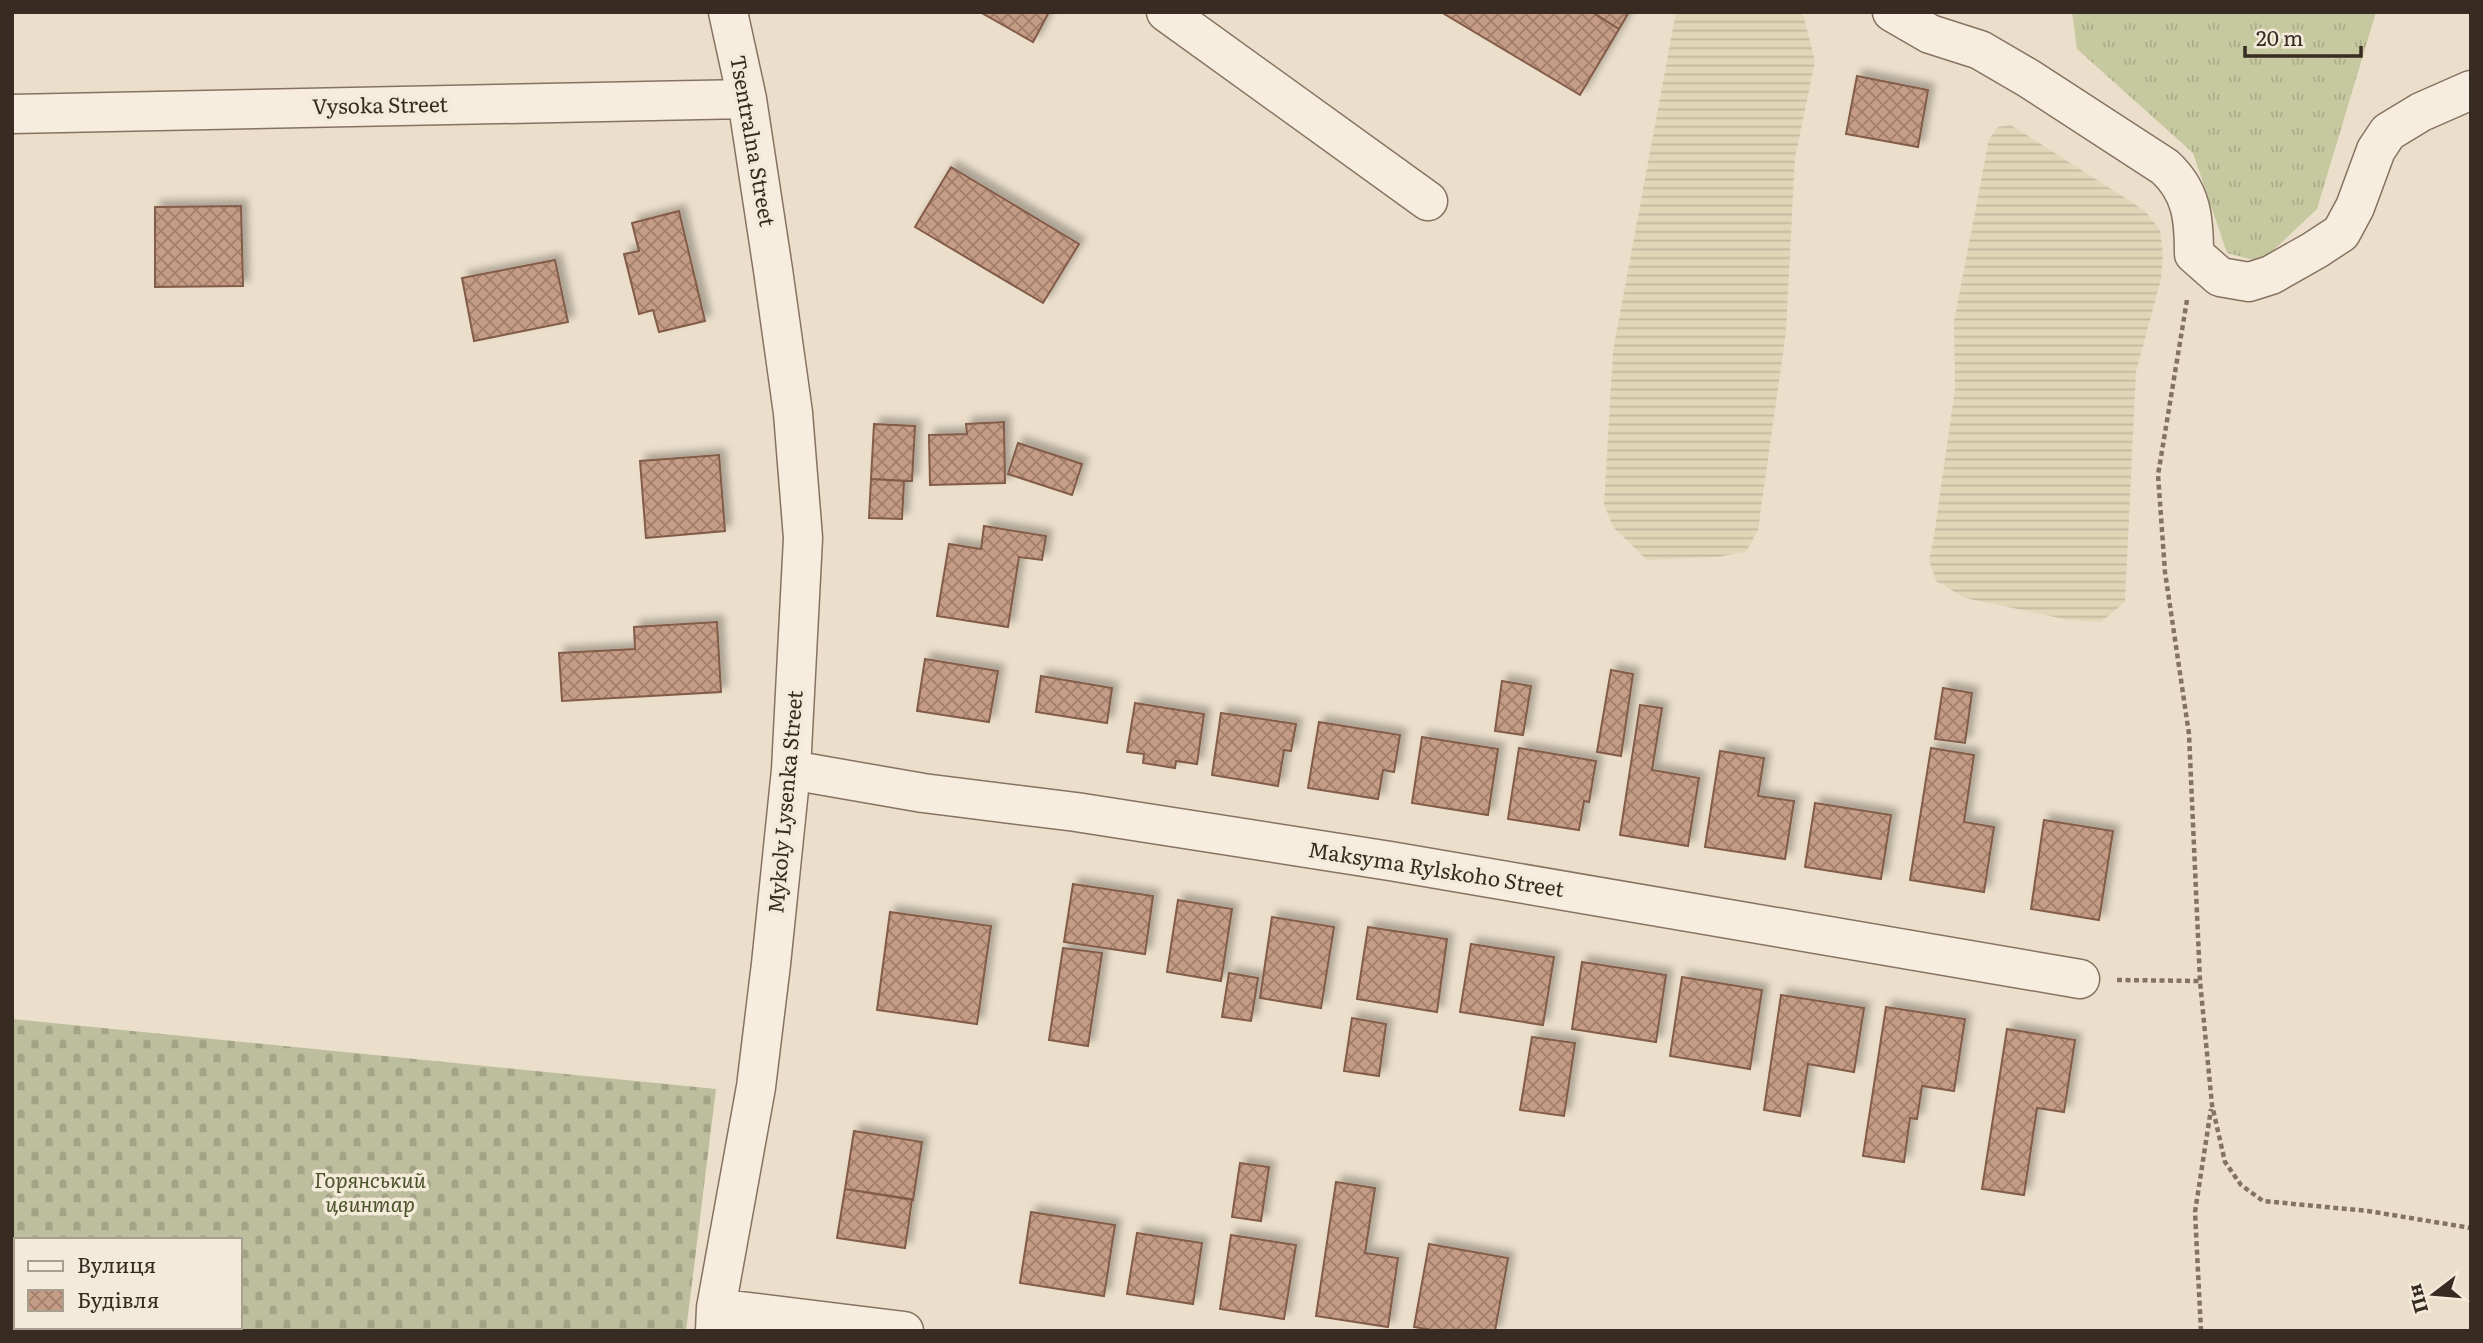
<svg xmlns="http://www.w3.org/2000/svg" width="2483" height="1343" viewBox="0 0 2483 1343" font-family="Literata,serif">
<defs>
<pattern id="farmland-rules" width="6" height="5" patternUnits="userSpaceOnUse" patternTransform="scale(1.75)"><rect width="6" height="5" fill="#e0d7b9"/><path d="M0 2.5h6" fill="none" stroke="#c1b99f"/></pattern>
<pattern id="grass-tufts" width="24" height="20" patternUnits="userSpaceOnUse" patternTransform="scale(1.75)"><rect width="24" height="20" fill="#c6c8a0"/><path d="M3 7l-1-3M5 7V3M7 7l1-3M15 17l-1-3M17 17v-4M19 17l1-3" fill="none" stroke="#abac8a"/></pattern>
<pattern id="cemetery-stones" width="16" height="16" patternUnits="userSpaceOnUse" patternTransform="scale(1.75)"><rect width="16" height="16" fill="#bcbe9d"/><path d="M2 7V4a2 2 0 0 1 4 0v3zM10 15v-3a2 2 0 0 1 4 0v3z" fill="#a2a387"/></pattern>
<pattern id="building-cross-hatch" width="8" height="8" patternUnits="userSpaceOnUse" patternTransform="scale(1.75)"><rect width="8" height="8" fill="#c59c85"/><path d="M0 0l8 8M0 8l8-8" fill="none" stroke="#a17f6c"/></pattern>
<filter id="shadow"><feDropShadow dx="6" dy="-6" stdDeviation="3.5" flood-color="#0004"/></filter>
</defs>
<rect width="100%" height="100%" fill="#ebdfcb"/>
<!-- farmland -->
<path fill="url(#farmland-rules)" d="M1676,12H1799L1804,17L1815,62L1795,158L1786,332L1758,530L1746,552L1717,557L1647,560L1613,527L1604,504L1613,351Z
M2011,125L2144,210L2160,230L2163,255L2161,279L2136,372L2125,602L2101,622L2069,620L1965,598L1936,581L1929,560L1934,536L1955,389L1954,321L1989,139L1998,127Z"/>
<!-- grass -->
<path fill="url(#grass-tufts)" d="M2072,12H2376L2317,209L2261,262L2227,253L2193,153L2077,49Z"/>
<!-- cemetery -->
<path fill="url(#cemetery-stones)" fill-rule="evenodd" d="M12,1019L716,1089L686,1331H12ZM16,1240H240V1327H16Z"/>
<!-- building -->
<path fill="url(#building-cross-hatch)" stroke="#835c49" stroke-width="2" filter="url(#shadow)" d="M980,12H1049L1033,42Z
M1441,12H1592L1619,29L1580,95Z
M1592,12H1629L1619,29Z
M1857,76L1928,90L1918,147L1846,134Z
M951,167L1079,244L1043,303L915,227Z
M241,206L243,286L155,287V207Z
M679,211L705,321L659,332L653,310L639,314L624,254L639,251L632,223Z
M555,260L568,322L474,341L462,278Z
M1004,422L1005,483L930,485L929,435L967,434L966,424Z
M874,424L915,426L912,481L871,479Z
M1018,443L1082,464L1072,495L1008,474Z
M719,455L725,531L646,538L640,461Z
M871,479L904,481L902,519L869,518Z
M984,526L1046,536L1042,560L1019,557L1008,627L937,616L949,544L981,549Z
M717,622L721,692L562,701L559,653L635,649L634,627Z
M925,659L998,671L989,722L917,711Z
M1611,670L1633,674L1621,756L1597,752Z
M1041,676L1112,688L1107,723L1036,712Z
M1502,681L1531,686L1523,735L1495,731Z
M1943,688L1972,693L1965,743L1935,739Z
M1135,703L1204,714L1197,764L1176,761L1175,768L1143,763L1144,754L1127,752Z
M1640,705L1662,708L1652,770L1699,778L1688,846L1620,835Z
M1221,713L1296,724L1291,751L1284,750L1278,786L1212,775Z
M1319,722L1400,735L1394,772L1383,770L1378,799L1308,788Z
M1422,737L1498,749L1488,815L1412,803Z
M1519,748L1596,761L1589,802L1584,801L1579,830L1508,819Z
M1931,748L1974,755L1964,822L1994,827L1984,892L1910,880Z
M1720,751L1764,758L1758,796L1794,801L1785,859L1705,847Z
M1815,803L1891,815L1881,879L1805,867Z
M2044,820L2113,831L2099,920L2031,909Z
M1073,884L1153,896L1145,954L1064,942Z
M1178,900L1232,909L1221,981L1167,972Z
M890,912L991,926L977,1024L877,1010Z
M1272,917L1334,927L1321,1008L1260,998Z
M1368,927L1447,939L1437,1012L1357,999Z
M1471,944L1554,957L1543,1025L1460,1012Z
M1063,948L1102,953L1088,1046L1049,1040Z
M1582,962L1666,975L1656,1042L1572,1029Z
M1229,973L1258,978L1251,1021L1222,1017Z
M1682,977L1762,990L1750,1069L1670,1056Z
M1781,995L1864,1008L1854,1072L1808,1064L1800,1116L1764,1110Z
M1886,1007L1965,1019L1954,1091L1922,1086L1917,1119L1910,1118L1904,1162L1863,1156Z
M1352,1018L1386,1024L1379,1076L1344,1071Z
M2007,1029L2075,1040L2064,1112L2037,1108L2024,1195L1982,1189Z
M1532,1037L1575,1043L1564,1116L1520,1110Z
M854,1131L922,1142L913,1200L845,1189Z
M1240,1163L1269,1167L1261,1221L1232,1217Z
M1336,1182L1375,1188L1365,1253L1398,1258L1388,1327L1316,1316Z
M845,1189L912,1199L905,1248L837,1238Z
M1031,1212L1115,1225L1104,1296L1020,1283Z
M1137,1233L1202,1243L1193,1304L1127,1294Z
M1231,1235L1296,1245L1284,1319L1220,1309Z
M1429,1244L1508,1258L1495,1331H1437L1414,1327Z"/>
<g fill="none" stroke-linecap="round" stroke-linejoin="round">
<defs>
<path id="minor" d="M1166,12L1428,201
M1892,12L1930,34L1980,50L2028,78L2165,167C2192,192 2194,219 2194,254L2220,277L2249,282L2271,275L2315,250L2341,233L2355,207L2376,150L2388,132L2421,112L2471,90
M12,114L747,99
M791,770L923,793L1076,812L1390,861L2080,979
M716,1308L904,1331
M715,1331L716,1308L756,1087L771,964L791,770L803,538L793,413L773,270L747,99L728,12"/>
</defs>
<!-- minor casing -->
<use href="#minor" stroke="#867261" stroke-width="41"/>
<!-- path -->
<path stroke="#867261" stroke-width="4.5" stroke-dasharray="5 3.5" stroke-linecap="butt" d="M2187,300L2158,475L2165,572L2189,734L2200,981L2212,1105L2225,1162L2241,1185L2263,1201L2368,1211L2471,1228
M2117,980L2200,981
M2201,1331L2195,1212L2211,1109"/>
<!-- minor -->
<use href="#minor" stroke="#f6edde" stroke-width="38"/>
</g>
<g text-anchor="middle" stroke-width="7" stroke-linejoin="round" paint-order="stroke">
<!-- street labels -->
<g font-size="21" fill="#382c22" stroke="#f3eada">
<text transform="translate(380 106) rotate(-1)" y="7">Vysoka Street</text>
<text transform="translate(752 141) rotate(80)" y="7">Tsentralna Street</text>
<text transform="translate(786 802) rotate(-85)" y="7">Mykoly Lysenka Street</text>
<text transform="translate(1436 870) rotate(9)" y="7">Maksyma Rylskoho Street</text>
</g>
<!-- park labels -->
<g font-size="21" font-style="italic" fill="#4b532b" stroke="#f3eada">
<text x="370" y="1188">Горянський<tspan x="370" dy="24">цвинтар</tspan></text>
</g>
</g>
<!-- border -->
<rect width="2483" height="1343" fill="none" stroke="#382c22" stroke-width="28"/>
<!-- legend -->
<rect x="14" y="1238" width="228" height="91" fill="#f3eada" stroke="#a89e90" stroke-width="2"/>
<rect x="28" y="1261" width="35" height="10" fill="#f6edde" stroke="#a89e90" stroke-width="2"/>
<text x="77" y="1273" font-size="21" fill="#382c22">Вулиця</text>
<rect x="28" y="1290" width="35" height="21" fill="url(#building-cross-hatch)" stroke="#a89e90" stroke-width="2"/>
<text x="77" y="1308" font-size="21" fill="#382c22">Будівля</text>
<!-- north arrow -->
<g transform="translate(2434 1294) rotate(254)" stroke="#f3eada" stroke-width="5" paint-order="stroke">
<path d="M0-5L12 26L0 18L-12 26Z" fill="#382c22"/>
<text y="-10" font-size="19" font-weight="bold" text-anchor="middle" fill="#382c22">Пн</text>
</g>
<!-- scale -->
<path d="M2245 46v10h116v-10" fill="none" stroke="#382c22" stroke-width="3.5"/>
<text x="2256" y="46" font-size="21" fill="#382c22" stroke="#f3eada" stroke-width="5" paint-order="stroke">20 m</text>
</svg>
